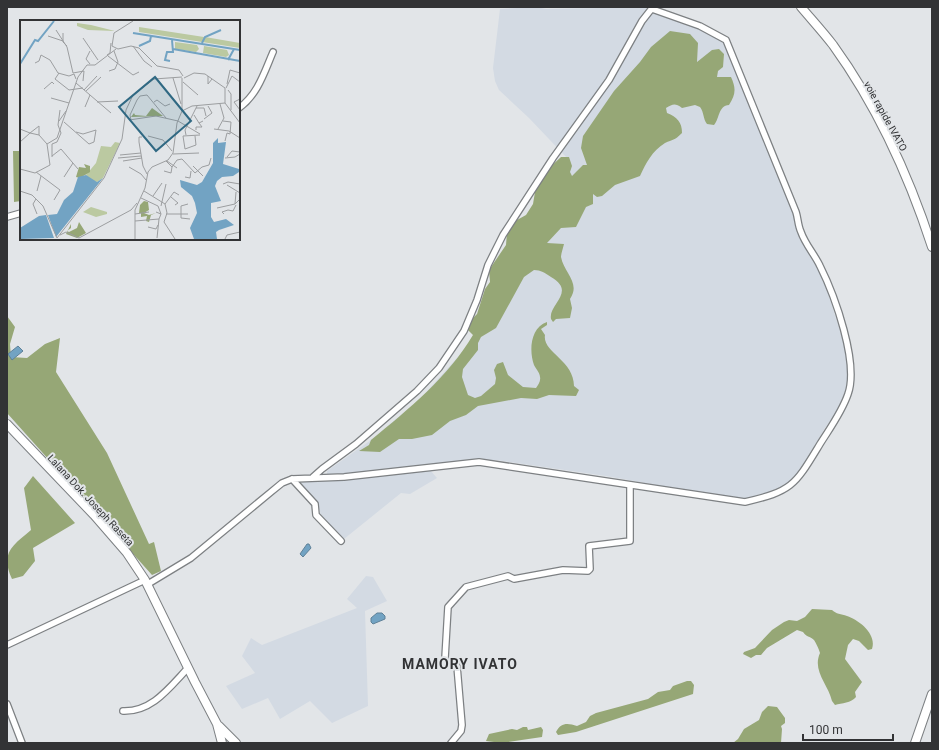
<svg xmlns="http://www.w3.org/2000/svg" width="939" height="750" viewBox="0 0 939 750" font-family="Roboto,sans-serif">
<rect width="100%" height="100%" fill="#e2e5e8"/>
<!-- built -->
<path fill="#d3dae3" d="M536,7L546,9L657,7L654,13L704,30L713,37L723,41L796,218L797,231L818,267L829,296L849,360L850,373L846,392L838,410L825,428L800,471L789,484L782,489L747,499L729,498L606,476L496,460H463L432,465L430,470L437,478L410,494L401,493L344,539L321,515L317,502L301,484V481L327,479V471L371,440L421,398L465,349L491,304L568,159L529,118L499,90L495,81L493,68L500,9Z
M366,576L373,577L387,601L365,611L368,706L332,723L310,701L280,719L268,698L242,709L226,686L255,673L242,656L251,638L262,645L357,608L347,599Z"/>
<!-- forest -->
<path fill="#96a776" d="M670,31L690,34L698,43L697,62L712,50L719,49L724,54L723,67L718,71L717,77H731C736,88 736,94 729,105C718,106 720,118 714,125L707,124C703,119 704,112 700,107L695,105L682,108C675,103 673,104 666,108L667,113C677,117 682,122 682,133C674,141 673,139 665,143C652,151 646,163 640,176L615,185L602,196L597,197L593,194V204L586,207L576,227L561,228L547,243L564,244C563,248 561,254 561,257C564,273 581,283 570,299L572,308L570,318L556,319L553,322L551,319C548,304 577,292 551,277C545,273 541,270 534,270L524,277L496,328L481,337L478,343V350L463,369L462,377L468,395L475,398L481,396L495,384L496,378L494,370L497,364L503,362L508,375L523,387L536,388C538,385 541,381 540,377C540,373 536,369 534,365C529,351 530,328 547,322V325L541,329L545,335C542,352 574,360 574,386L579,390L576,396L549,395L537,399L521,398L478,406L466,415L450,421L432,435L412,439H399L380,452L359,451L369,445L371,440C409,409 448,377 473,335L468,330L470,321L477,314L485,289L490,282L489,270L506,245L507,232L517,220L526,215L533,204L535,192L547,170L561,157H569L572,166L570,172L572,176L583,165H587L581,148L583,136L614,91L640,62L651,47Z
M13,151H21V201L14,202Z
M7,316L15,327L10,344L11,357L27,358L45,344L60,338L56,372L107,453L149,544L154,542L161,571L152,575L7,413Z
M33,476L75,523L33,548L35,561L23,576L12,579C0,553 12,546 31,530L24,488Z
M812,609L832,610C836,614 841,614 847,616C859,620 877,634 872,649L868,650L859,641L853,639L848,645L845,659L862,682L855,692L856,697C851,703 842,703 835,705L832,701C828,684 812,671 820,653C819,649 816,643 814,640C810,636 806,637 803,632L797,630L767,648L761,655H756L751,658L743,654L744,652L755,648L772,630L784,622L789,620L797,621L805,617Z
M687,681H691L694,685L693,694L576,732L558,735L556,732C561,722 568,723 577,726L586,722L590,716L596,713L648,699L658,692L670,690L673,686Z
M768,706L777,707L785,718V723L781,726L782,729L781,743H733L738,739L744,729L759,720L762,712Z
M523,727H527L528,730L541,727L543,730L542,737L502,743L486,741L489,734L512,729L517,730Z"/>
<!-- water -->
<path fill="#72a3c3" stroke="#5f8198" d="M18,346L23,351L12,360L8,354Z
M307,544H309L311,548L303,557L300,554Z
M377,613H382L385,616V619L373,624L371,622V618Z"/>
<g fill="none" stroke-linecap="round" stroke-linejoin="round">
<defs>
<path id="street" d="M239,108C258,94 264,73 273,52
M7,217L21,213
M313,477L322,469L356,444L417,391L439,368L464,331L477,300L488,265L503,235L553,158L609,80L642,21L653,7
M292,479L315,504L316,515L341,541
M148,584L191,558L271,492L282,483L292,479L344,477L479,462L745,502C793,491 795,485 820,444C830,428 842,412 848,394C859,363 835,296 820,266C815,255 805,244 801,232C798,226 798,218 796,212L726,40L700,26L652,9
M7,645L145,580
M445,658L448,607L466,587L508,576L514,579L563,570L588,571L590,569L589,546L630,541V485
M7,704L22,743
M123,711C152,712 169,688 188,668
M451,743L461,731L462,725L457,666"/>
<path id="secondary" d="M801,7C812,20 823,32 833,45C877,106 909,176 932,247
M7,424L94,515L127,553L145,580L195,682L217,724L222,743
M219,726L236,743
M915,743L932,694"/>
</defs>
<!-- street casing -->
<use href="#street" stroke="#7d8083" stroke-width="8"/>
<!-- secondary casing -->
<use href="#secondary" stroke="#7d8083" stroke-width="10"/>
<!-- street -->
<use href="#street" stroke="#fff" stroke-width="5.5"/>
<!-- secondary -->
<use href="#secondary" stroke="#fff" stroke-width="8"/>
</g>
<g text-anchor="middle" stroke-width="4" stroke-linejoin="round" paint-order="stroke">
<!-- street labels -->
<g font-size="10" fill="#323335" stroke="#e2e5e8">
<text transform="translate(886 116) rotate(61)" y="4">voie rapide IVATO</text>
<text transform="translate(91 500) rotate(47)" y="4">Lalana Dok. Joseph Raseta</text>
</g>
<!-- district labels -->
<g font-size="14" font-weight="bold" letter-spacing="1" fill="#323335" stroke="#e2e5e8">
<text x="460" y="669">MAMORY IVATO</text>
</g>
</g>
<!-- overview -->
<g transform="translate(20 20)">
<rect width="220" height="220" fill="#e2e5e8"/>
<path d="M57,3L71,5L95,11L68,10L57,6ZM119,7L184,17V20L185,17L220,23V28L119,12ZM155,22L177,25L179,29L176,32L155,29ZM184,26L207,30L209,35L206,37L183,33ZM95,122L100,123L83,158L77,162L68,159L66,155L76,143L81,126L91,127ZM71,187L87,192V194L76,197L63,192Z" fill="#bbc9a1"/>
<path d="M132,88L143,96L111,97L114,93L115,95L126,96ZM64,144L70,146V152L60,158L56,157L59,147L66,148ZM124,181L128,182L129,190L124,193L129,195L136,193L131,195L129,202L126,201L127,196L121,197V193H116H119L120,185ZM59,202L66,213L57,218L46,214L51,204V208L47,211L49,212L57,208Z" fill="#96a776"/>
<path d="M198,118V123L206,122L203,144L219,149V152L213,156L202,157L197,161L195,166L201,181L191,183V197L194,202L206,199L214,205L199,210L196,212L197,219H174L170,208L177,193L175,183L172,176L161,167L160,160L177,165L182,162L193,143V123ZM66,155L77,162L83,158L36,217L28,195L37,194L44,180L53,172L58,157ZM26,195L34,218L0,219V208L19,196Z" fill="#72a3c3"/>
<path fill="none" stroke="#72a3c3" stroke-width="2" d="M113,13L220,30M182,23L185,17L201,10M119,26L130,21L131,16M153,29L220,41M208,40L214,29M150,41L145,40L147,32H153L152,20M0,44L15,20L18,21L34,1"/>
<path fill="none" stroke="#9c9ea0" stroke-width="1" d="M113,1L94,13L92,26L98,29L111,26L119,28L137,46L159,50L163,56M36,10L47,27L53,53L64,51L63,61M43,13V22L47,26M28,16L43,21M63,18L78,40M113,26L124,41L132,47M70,31L66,39L70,44M87,35L90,33L91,23M88,36L113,55L119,52M15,43L19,41L21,35L30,40L38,53L49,56L54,54L56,59M89,51L95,49L98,42L94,31M39,53L35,59L49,70L63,68M188,56V64L192,59M153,58L161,84M164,58L174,53L185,54L205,68M163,62L178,75M56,63L91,93M207,64L210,50L220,53M206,68L212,56L220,62M24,69L32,62L34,64M64,70L77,56M208,70L211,74V90M66,71L81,57M31,78L49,83M220,79L214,82L220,90M77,82L98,81M134,82L137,80L145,86L150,84M205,83L220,103M205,83V68M65,87L70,75M176,88H184L186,96M162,91L172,86L205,83M174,95L179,103L183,101M184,99L192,93L188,86M109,100L136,96L158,101M111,100L110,95L117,80L120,76L127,75L146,98M39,101L46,91M158,101L180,114M203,101L211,102L210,114L207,113L205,121M44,102L69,124M0,109L10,113L19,106V115L27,124M194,109L209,111L220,118M198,109L204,98L200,84M176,110V107H182L179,103M56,112L63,114L76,110L74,122L69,124M166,115L165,110L177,86M128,116L143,120L152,131M175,116L176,125L165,129L163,116L180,115M122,117H119V122L123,146L127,154M0,122L10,113L19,115M153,134L179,133M100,135L121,133M32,136L41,129L58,149M32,137V124L37,122L41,113L38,105L40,90M207,137L212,131L220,132M98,138L121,136M205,138L215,137L220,134M103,141L122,138M146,141L152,147L157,140L162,139L175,153L182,147L189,145L191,138M147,141L157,148M173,146L183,156M109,147L121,154L126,160M0,149L15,153L30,145L27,124L37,118L58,57L67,45H75L96,29M144,151L151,153L152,147M16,152L40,170L34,180M44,157L53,143M165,157L170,158L171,151M203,164L208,162L220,164M207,165L220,173M0,171L12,175L23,186L37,218L84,158L102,119L106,90L113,75L134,59L162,57M17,171L21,156M124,171L145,184L147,193L144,202L155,219M216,172L215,184L220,179M133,176L142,163M151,177L158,183L155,185M121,178L138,186L141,194M16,179L13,184L17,194M145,184L154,172L159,175M168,184L161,186V198L170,199M141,186L146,164M197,188L215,184M115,194L129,192M146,194H168M204,194L202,192L208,190L213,191L216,185M115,201L139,199L141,194L136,192M128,207L136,209L138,205M40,215L46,212L59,218L111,190L117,183M137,218L139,199M115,219V190L125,168L128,152L132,147L148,140L153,133L157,103L162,91V58M205,219L207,215L220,212"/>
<path fill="#306983" fill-opacity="0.15" stroke="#306983" stroke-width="2" d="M135,57L171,101L136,131L99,87Z"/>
<rect width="220" height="220" fill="none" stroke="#323335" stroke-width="2"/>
</g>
<!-- border -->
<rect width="939" height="750" fill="none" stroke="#323335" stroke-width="16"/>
<!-- scale -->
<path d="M803 734v6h90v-6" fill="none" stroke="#323335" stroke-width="2"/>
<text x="809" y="734" font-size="12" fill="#323335" stroke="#e2e5e8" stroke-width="3" paint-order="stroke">100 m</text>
</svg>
